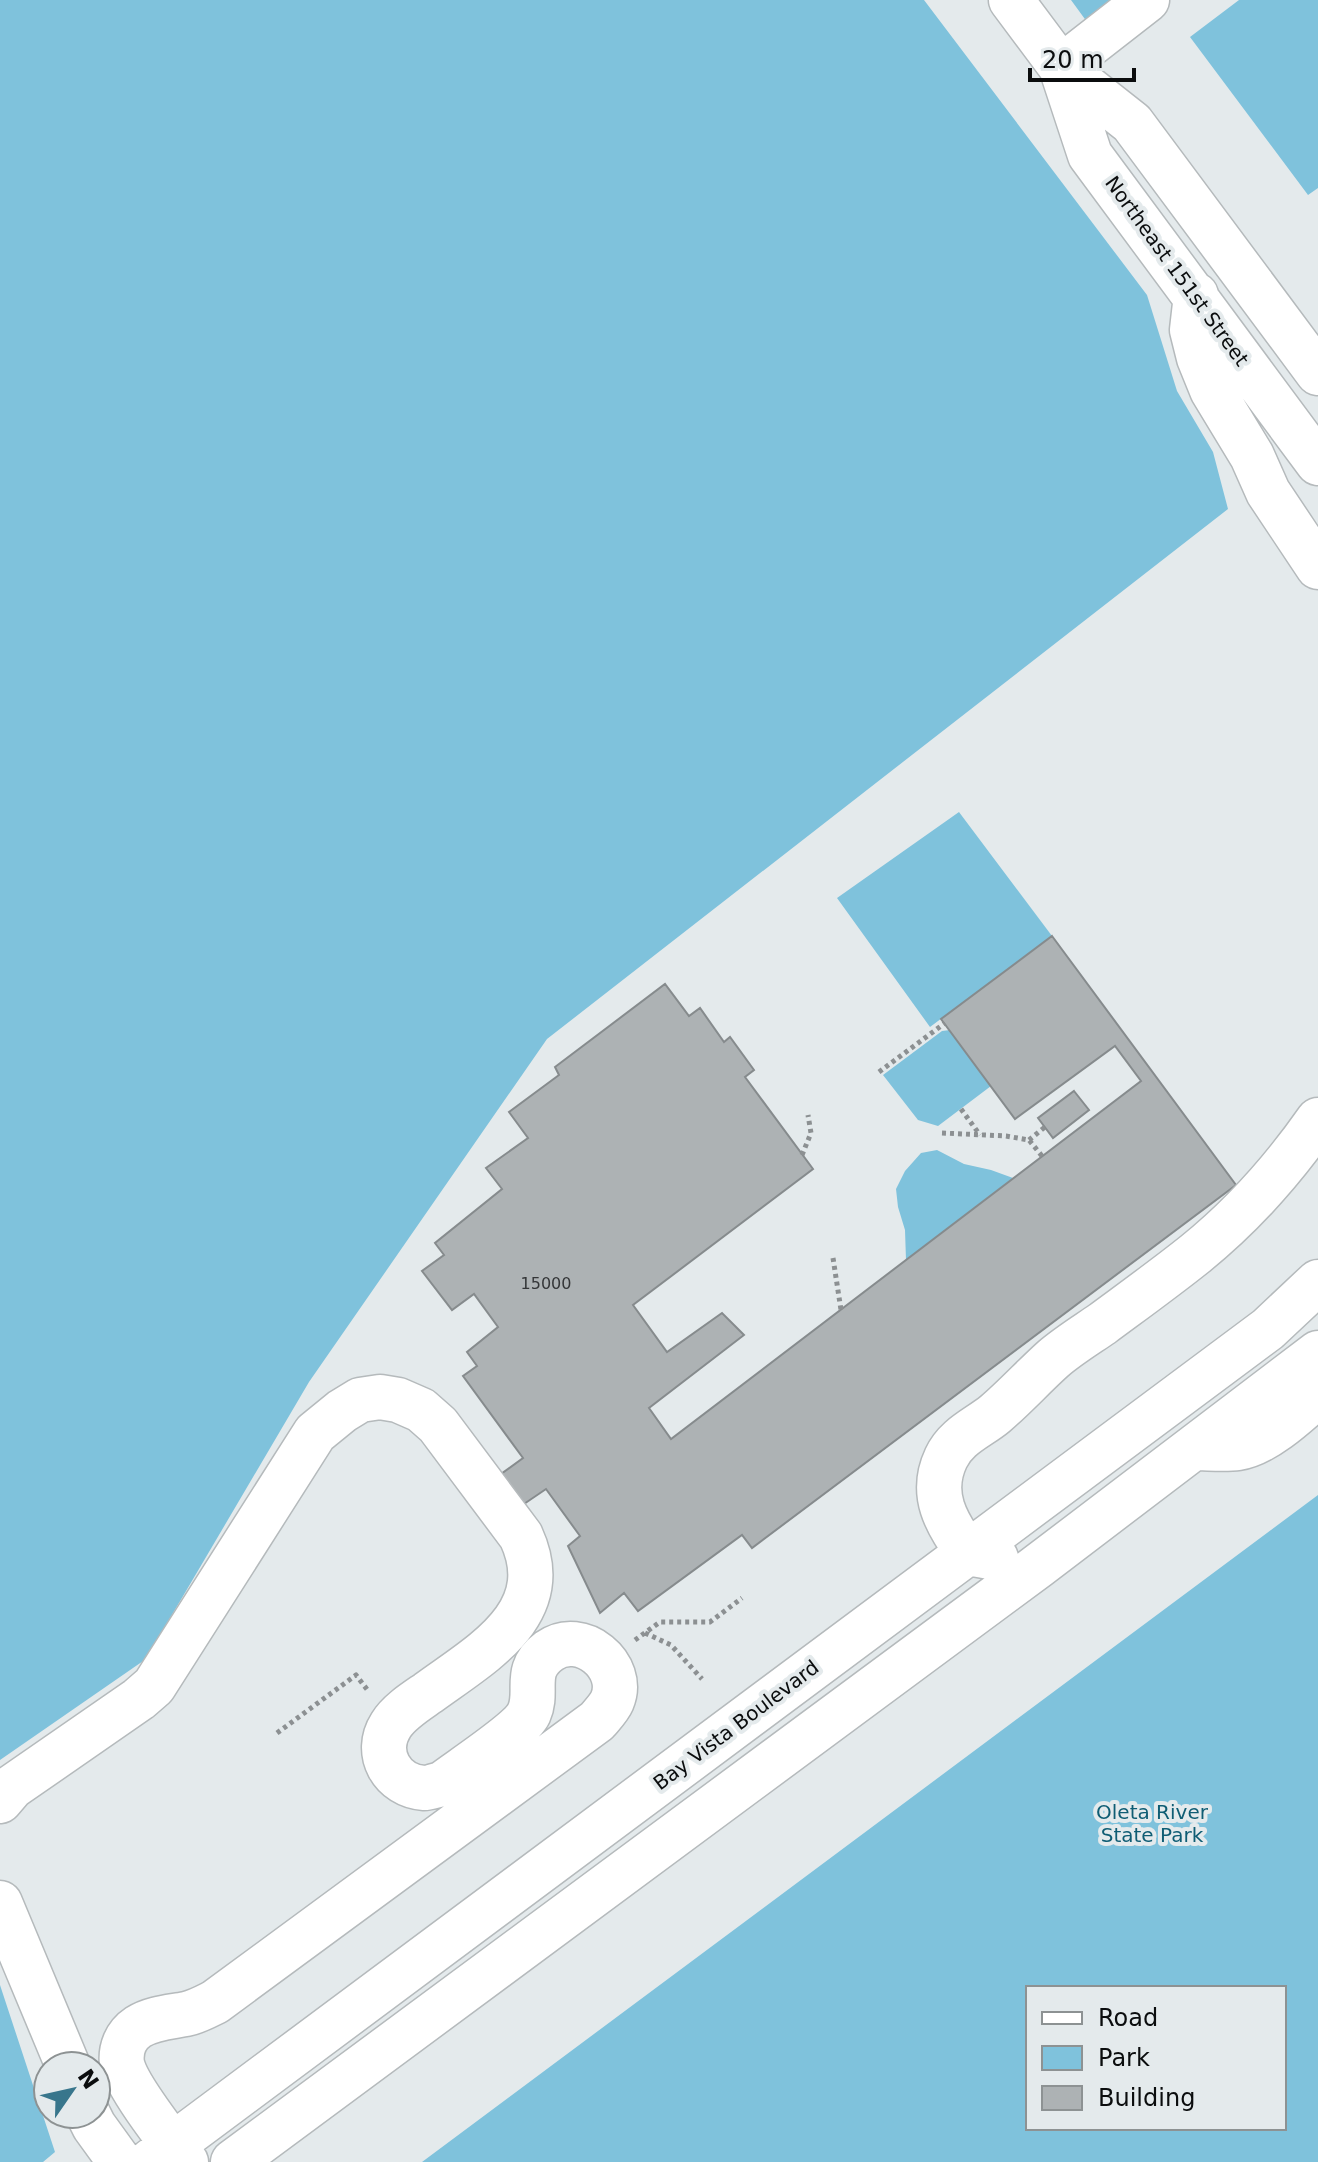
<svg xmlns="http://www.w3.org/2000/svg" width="1318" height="2162" viewBox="0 0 1318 2162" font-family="'DejaVu Sans',sans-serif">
<rect width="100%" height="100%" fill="#e4eaec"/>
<!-- green -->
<path fill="#7fc2dc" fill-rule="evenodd" d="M0,0H924L1147,295L1177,391L1213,452L1228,509L547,1039L309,1382L146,1659L0,1760Z
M1071,0H1147L1098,37Z
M1239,0H1318V188L1308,195L1190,37Z
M959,812L1052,936L930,1027L837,898Z
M950,1030L991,1086L938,1126L918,1120L883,1075L942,1031Z
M937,1150L964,1164L991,1170L1013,1178L906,1260L905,1230L898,1207L896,1189L905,1171L921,1153Z
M1318,1495V2162H422ZM1028,1988H1284V2128H1028Z
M0,1985L55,2152L43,2162H0Z"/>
<!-- building -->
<path fill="#adb2b4" stroke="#868b8d" stroke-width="2" d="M1052,936L1236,1185L752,1548L742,1535L638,1611L624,1593L600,1613L568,1546L580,1536L546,1489L524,1504L501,1474L523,1458L463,1376L477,1366L467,1352L498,1327L474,1294L452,1310L422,1271L444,1255L435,1243L502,1189L486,1168L528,1138L509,1112L559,1075L555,1067L665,984L689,1016L700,1008L724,1042L730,1037L754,1070L745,1077L813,1169L633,1305L667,1352L722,1313L744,1335L649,1408L671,1439L1141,1081L1115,1046L1015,1119L941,1019Z
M1074,1091L1089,1110L1053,1138L1038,1118Z"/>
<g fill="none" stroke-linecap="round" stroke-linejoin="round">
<defs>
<path id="minor" d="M1011,0L1061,67L1132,123L1318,373
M1061,67L1090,155L1318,463
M1061,67L1147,0
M1196,295L1192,330L1199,358L1212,390L1252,456L1268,492L1318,567
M1193,1448C1208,1448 1224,1450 1238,1448C1265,1444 1298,1413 1318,1395
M996,1558L968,1553C946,1523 929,1494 946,1458C956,1436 978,1428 995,1414C1015,1397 1033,1377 1053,1359C1068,1346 1086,1335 1102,1324C1133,1301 1165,1278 1195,1254C1242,1216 1283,1170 1318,1120
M0,1801L12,1787L139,1699L154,1686L315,1433L342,1411L360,1400L380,1397L398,1400L421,1410L438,1425L521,1536C557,1614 481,1654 428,1693C415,1702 399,1712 391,1725C373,1753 392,1786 424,1788C430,1788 436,1785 442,1784C460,1770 521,1731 529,1713C539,1691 522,1671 549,1651C581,1628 627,1666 612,1701C609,1708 602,1715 597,1721L215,2002C205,2007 196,2012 186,2014C170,2017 152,2018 138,2027C126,2035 120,2049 122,2064C127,2087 170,2141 186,2162
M0,1903L68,2066
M88,2114L94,2126L120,2162
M151,2161L1268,1329L1318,1282
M233,2162L1038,1566L1318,1353"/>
</defs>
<!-- minor casing -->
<use href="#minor" stroke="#b5babc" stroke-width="47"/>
<!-- path -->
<path stroke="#8c9092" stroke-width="5" stroke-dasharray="4 4" stroke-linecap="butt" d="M879,1072L945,1023
M961,1109L980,1135
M942,1133L1006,1136L1029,1140L1042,1156
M1029,1140L1045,1127
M802,1155L811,1133L808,1115
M833,1258L841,1310
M645,1633L671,1645L702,1679
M635,1640L660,1622H710L742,1598
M277,1733L356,1675L369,1692"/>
<!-- minor -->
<use href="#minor" stroke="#fff" stroke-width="44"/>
</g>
<g text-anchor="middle" stroke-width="8" stroke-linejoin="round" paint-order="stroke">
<!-- number labels -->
<g font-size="16" fill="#343638">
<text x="546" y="1289">15000</text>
</g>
<!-- street labels -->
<g font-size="20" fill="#0b0d0e" stroke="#e4eaec">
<text transform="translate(1177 271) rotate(54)" y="7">Northeast 151st Street</text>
<text transform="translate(736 1725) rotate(-37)" y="7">Bay Vista Boulevard</text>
</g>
<!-- park labels -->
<g font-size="20" fill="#0f5d74" stroke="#e4eaec">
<text x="1152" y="1819">Oleta River<tspan x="1152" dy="23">State Park</tspan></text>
</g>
</g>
<!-- legend -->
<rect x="1026" y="1986" width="260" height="144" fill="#e4eaec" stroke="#8d9293" stroke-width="2"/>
<rect x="1042" y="2012" width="40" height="12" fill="#ffffff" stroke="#8d9293" stroke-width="2"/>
<text x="1098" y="2026" font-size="24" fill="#0b0d0e">Road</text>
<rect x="1042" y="2046" width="40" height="24" fill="#7fc2dc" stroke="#8d9293" stroke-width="2"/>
<text x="1098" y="2066" font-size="24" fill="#0b0d0e">Park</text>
<rect x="1042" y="2086" width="40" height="24" fill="#adb2b4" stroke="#8d9293" stroke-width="2"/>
<text x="1098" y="2106" font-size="24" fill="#0b0d0e">Building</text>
<!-- north arrow -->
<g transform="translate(72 2090) rotate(56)"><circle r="38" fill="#e4eaec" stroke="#8d9293" stroke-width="2"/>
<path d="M0-6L14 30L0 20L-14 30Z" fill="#38768c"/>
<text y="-12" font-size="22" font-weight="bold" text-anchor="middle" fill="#0b0d0e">N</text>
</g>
<!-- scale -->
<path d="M1030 68v12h104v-12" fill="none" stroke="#0b0d0e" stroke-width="4"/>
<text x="1042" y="68" font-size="24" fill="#0b0d0e" stroke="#e4eaec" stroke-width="6" paint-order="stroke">20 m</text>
</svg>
